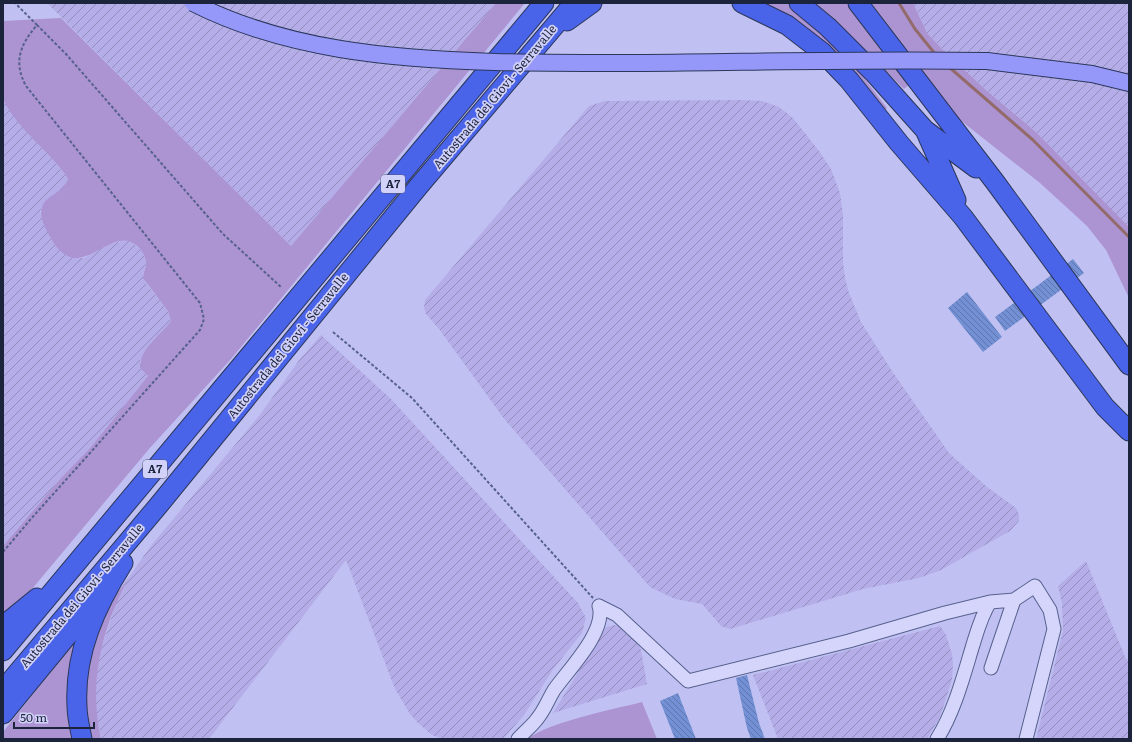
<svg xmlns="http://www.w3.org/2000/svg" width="1132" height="742" viewBox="0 0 1132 742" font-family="Literata,serif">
<defs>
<pattern id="farmland-furrows" width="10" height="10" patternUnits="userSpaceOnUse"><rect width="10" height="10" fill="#b4ade8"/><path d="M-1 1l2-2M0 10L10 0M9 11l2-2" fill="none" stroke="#928dbd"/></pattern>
<pattern id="building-back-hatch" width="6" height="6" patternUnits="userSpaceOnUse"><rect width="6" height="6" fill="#7390d4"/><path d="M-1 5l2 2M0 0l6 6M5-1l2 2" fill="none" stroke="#5e75ad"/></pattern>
</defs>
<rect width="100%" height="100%" fill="#c0c1f2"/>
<!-- farmland -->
<path fill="url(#farmland-furrows)" d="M47,3H496L291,246Z
M913,3H1129V227L1036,132L987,91L942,49L927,33Z
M3,99L17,120L55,162L68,179L65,187L48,199L42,206L40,212L44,224L54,244L79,258H84L109,244L125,240L132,242L143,252L146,263L143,275L146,283L168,311L171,321L140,360V368L148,376L91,447L61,478L3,546Z
M741,100L762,101L779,107L793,118L819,151L831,169L840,193L843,215V262L845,278L849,293L861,322L892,371L949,453L987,487L1016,508L1019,515V521L1010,531L941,570L919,578L863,589L730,629L721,626L702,604L675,599L650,587L505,420L439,329L426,314L424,307L425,300L589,106L605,101Z
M321,335L391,399L578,603L586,618L582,633L554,668L524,715L503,739H443L432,735L417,722L410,714L395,689L346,560L209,739H101L96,713L95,690L99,655L117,600L129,577L150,547L259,416L300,359Z
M1086,561L1126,659L1129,660V739H1036L1063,631L1062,603L1058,586Z
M615,625L620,626L636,640L641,650L647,684L553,713L606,627Z
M940,626L946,635L952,654L953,665L952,680L940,717L927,739H778L753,675Z"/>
<!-- green -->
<path fill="#ac93d1" d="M496,3H525L231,359L149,449L32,589L3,619V546L61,478L91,447L148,376L140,368C140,348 160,336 171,321L168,311L143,278C143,273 146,268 146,263C145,255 142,250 136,245C108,223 78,293 48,233C44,226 39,215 42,207C46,195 62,194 68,179C50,151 18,130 4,101C0,94 3,33 3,21L61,18L291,246Z
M755,3H787L845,53L887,108L880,113Z
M814,3H852L910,84L904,89L840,26Z
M865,3H913L927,33L942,49L987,91L1036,132L1129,227V298L1106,250L1087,226L1040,183L955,116Z
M129,577C102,628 88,682 101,739H88L85,678L93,640L104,611Z
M78,638L73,739H3V732Z
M642,702L657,739H528C548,722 615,709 642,702Z"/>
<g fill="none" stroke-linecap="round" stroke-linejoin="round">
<!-- stream -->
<path stroke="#936b6a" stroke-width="3" d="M899,3L915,29L936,55
M949,67L1033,140L1129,237"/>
</g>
<!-- building -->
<path fill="url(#building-back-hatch)" d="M1073,259L1084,273L1005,331L995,317Z
M967,292L1002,337L983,352L948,308Z
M747,675L759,723L765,739H751L747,728L736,678Z
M678,693L696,739H675L660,701Z"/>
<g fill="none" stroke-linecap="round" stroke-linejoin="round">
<defs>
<path id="minor" d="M599,606L617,615L688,681L849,641L945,613L990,602L1014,600L1035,586L1050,610L1054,629L1026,739
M991,668L1014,600
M518,739C524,732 532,726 537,719C544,711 548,700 554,690C568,670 607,631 599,606
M937,739C954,712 963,678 972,648C977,632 981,616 990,602"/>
<path id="major" d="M987,61L1092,74L1129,83"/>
<path id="highway" d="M742,3L787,25L822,52L849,80L899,143L963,217L1105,407L1129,431
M799,3L828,27L874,73L925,130L976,168
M858,3L995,182L1129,365
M567,21L592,3
M926,132L956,200
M3,626L37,598
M3,651L544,3
M3,690L158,506L418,187L574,3
M3,714L76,625L92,601
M82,739C80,728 77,717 77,706C74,653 96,606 123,563"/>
</defs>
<!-- minor casing -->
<use href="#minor" stroke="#56618d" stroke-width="15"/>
<!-- major casing -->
<use href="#major" stroke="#2b375a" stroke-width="18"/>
<!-- highway casing -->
<use href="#highway" stroke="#2b375a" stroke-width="21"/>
<!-- path -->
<path stroke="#56618d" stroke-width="2" stroke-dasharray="3 2" stroke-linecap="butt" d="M37,25L66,54L223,234L281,287
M333,332L412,398L593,598
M3,552L30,520L200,330L204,319L200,303L26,86C13,62 20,45 37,25L15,3"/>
<!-- minor -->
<use href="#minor" stroke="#d5d5fc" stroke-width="13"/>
<!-- major -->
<use href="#major" stroke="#9598f9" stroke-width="16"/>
<!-- highway -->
<use href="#highway" stroke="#4963e9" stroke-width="19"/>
<defs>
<path id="major-bridge" d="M193,3C286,50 392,59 495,62C545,63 594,63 644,63C758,62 873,59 987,61"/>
</defs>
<!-- major-bridge casing -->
<use href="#major-bridge" stroke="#2b375a" stroke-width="18" stroke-linecap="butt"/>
<!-- major-bridge -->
<use href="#major-bridge" stroke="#9598f9" stroke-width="16"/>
</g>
<g text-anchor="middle" stroke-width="3.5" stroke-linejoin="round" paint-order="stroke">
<!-- shield labels -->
<g fill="#d1d1f9" stroke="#525874" stroke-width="1">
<rect x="381" y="175" width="24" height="18" rx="3"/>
<rect x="143" y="460" width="24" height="18" rx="3"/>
</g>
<g font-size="11" font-weight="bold" fill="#1c243b">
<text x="393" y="188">A7</text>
<text x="155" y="473">A7</text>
</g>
<!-- street labels -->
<g font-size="12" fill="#1c243b" stroke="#d1d1f9">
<text transform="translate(495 97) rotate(-50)" y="4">Autostrada dei Giovi - Serravalle</text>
<text transform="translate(288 346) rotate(-51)" y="4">Autostrada dei Giovi - Serravalle</text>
<text transform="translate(82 596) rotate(-50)" y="4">Autostrada dei Giovi - Serravalle</text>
</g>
</g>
<!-- border -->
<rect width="1132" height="742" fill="none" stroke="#1c243b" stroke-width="8"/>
<!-- scale -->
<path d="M14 722v6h80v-6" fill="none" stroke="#1c243b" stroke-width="2"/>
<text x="20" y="722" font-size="12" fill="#1c243b" stroke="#d1d1f9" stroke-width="3" paint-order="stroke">50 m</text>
</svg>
